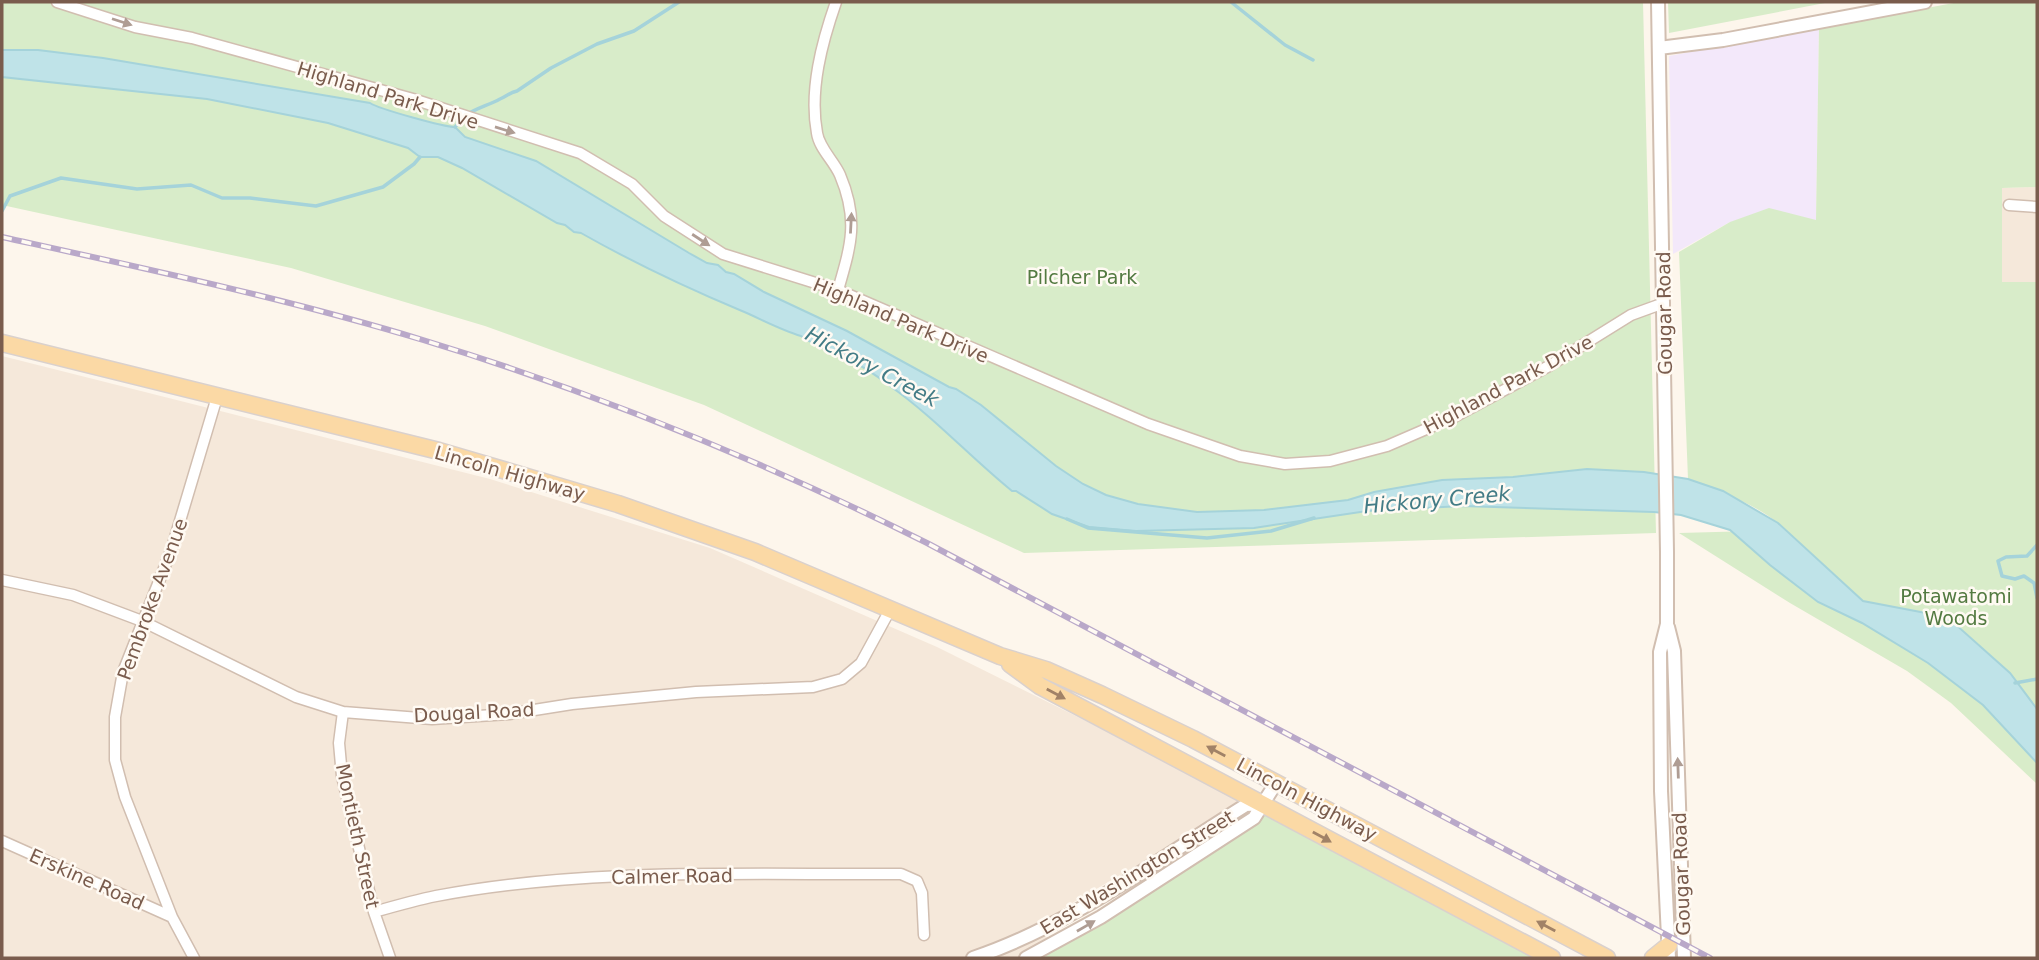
<svg xmlns="http://www.w3.org/2000/svg" width="2039" height="960" viewBox="0 0 2039 960" font-family="'DejaVu Sans',sans-serif">
<rect width="100%" height="100%" fill="#fdf6ec"/>
<!-- residential -->
<path fill="#f5e8da" d="M2037,187V282L2002,283V188Z
M2,356L490,479L710,548L937,647L1247,801L1062,909L1042,958H2Z"/>
<!-- education -->
<path fill="#f3e8fa" d="M1819,28L1816,220L1730,222L1673,254L1669,56Z"/>
<!-- green -->
<path fill="#d8ecc9" d="M2,2H1643L1656,533L1024,553L704,405L485,326L291,268L2,205Z
M1668,2H1830L1669,33Z
M1959,2H2037V187L2002,188V282H2037V784L1951,703L1907,671L1790,603L1679,533L1786,530C1759,504 1721,493 1688,479L1679,252L1730,222L1769,208L1816,220L1819,28Z
M1262,812L1542,958H1043Z"/>
<!-- water -->
<path fill="#bfe3e8" stroke="#a5d3da" stroke-width="2" d="M2,50H38L103,58L370,103C379,109 444,127 455,127L465,137L536,161L689,253L707,263L718,265L726,272L734,274L764,292L847,331L949,387L956,389L981,405L1056,466L1083,484L1106,495L1138,504L1197,512L1264,510L1348,500L1374,492L1442,480L1513,477L1587,469L1644,472L1688,479L1723,491L1778,523L1863,601L1931,614L1954,623L2010,673L2037,709V763L1983,705L1928,663L1862,623L1818,602L1770,565L1730,530L1681,515L1654,512L1462,506L1367,511L1254,528L1136,531L1089,527L1052,514L1016,491H1012C970,457 934,417 890,386C875,374 857,363 840,355C827,349 813,345 801,336C781,330 761,319 742,311C687,288 634,263 581,233L574,232L565,225L557,223L462,168L438,157H420L408,148L328,123L207,99L2,77Z"/>
<g fill="none" stroke-linecap="round" stroke-linejoin="round">
<!-- stream -->
<path stroke="#a5d3da" stroke-width="3.5" d="M1231,2L1285,45L1313,60
M466,115C477,108 489,105 500,99C507,96 509,93 517,91L551,68L597,44L634,31L679,2
M455,127L460,122
M2,211L10,196L61,178L137,189L191,185L222,198H250L316,206L383,187L414,164L420,157
M1067,519L1088,528L1207,538L1271,531L1314,518
M2037,545L2027,556L2006,557L1998,561L2002,576L2015,579L2024,576L2034,583L2037,598
M2015,683L2037,679"/>
<defs>
<path id="minor" d="M57,2L135,27L192,38L413,99L580,153L632,184L664,216L723,254L838,290L1148,424L1240,456L1285,464L1330,461L1387,446L1454,417L1549,366L1631,315L1664,303
M836,2C822,42 809,90 817,133C819,148 834,161 840,175C859,220 851,245 838,290
M2009,205L2037,207
M2,580L73,595L142,621L296,697L343,712L432,719L509,714L572,704L696,692L813,687L842,679L861,663L891,608
M343,712L339,743L342,776L374,912L390,958
M2,841L172,917
M374,912C395,906 416,900 436,896C589,867 747,875 901,874L917,881L922,893L924,935
M194,958L172,917L125,797L115,760V717L123,672L171,551L217,397"/>
<path id="tertiary" d="M1658,2L1667,552V624L1660,652L1661,791L1669,958
M1659,48L1723,40L1925,2
M1668,627L1674,651L1684,958
M973,958C1069,926 1159,859 1246,805L1262,804
M1026,958L1101,917L1254,818L1276,783"/>
<path id="primary" d="M2,343L439,451L618,504L755,552L1000,656L1046,670L1102,695L1193,739L1607,958
M1010,664L1040,686L1552,958
M1653,958L1669,945"/>
</defs>
<!-- minor casing -->
<use href="#minor" stroke="#d1beb0" stroke-width="13"/>
<!-- tertiary casing -->
<use href="#tertiary" stroke="#d1beb0" stroke-width="16"/>
<!-- primary casing -->
<use href="#primary" stroke="#dad1cd" stroke-width="19"/>
<!-- minor -->
<use href="#minor" stroke="#fff" stroke-width="10"/>
<!-- tertiary -->
<use href="#tertiary" stroke="#fff" stroke-width="12"/>
<!-- primary -->
<use href="#primary" stroke="#fbd9a5" stroke-width="16"/>
<defs>
<path id="rail" d="M2,237C143,268 284,298 423,340C597,393 765,462 927,543L1710,958"/>
</defs>
<!-- rail casing -->
<use href="#rail" stroke="#b9a8c9" stroke-width="6"/>
<!-- rail -->
<use href="#rail" stroke="#fffaf3" stroke-width="3.5" stroke-dasharray="10" stroke-linecap="butt"/>
</g>
<!-- one-way arrows -->
<defs><path id="oneway-solid" d="M-6-.8H1V-3.2L6.5 0L1 3.2V.8H-6Z" transform="scale(1.75)"/></defs>
<g fill="#af9d94">
<use href="#oneway-solid" transform="translate(122 22) rotate(18)"/>
<use href="#oneway-solid" transform="translate(505 130) rotate(17)"/>
<use href="#oneway-solid" transform="translate(851 223) rotate(-87)"/>
<use href="#oneway-solid" transform="translate(701 240) rotate(33)"/>
<use href="#oneway-solid" transform="translate(1678 768) rotate(-92)"/>
<use href="#oneway-solid" transform="translate(1086 926) rotate(-30)"/>
</g>
<g fill="#a18267">
<use href="#oneway-solid" transform="translate(1056 694) rotate(28)"/>
<use href="#oneway-solid" transform="translate(1216 751) rotate(-152)"/>
<use href="#oneway-solid" transform="translate(1322 837) rotate(29)"/>
<use href="#oneway-solid" transform="translate(1546 926) rotate(-152)"/>
</g>
<g text-anchor="middle" stroke-width="5" stroke-linejoin="round" paint-order="stroke">
<!-- street labels -->
<g font-size="19" fill="#7a5c4d" stroke="#fffaf3">
<text transform="translate(388 95) rotate(17)" y="7">Highland Park Drive</text>
<text transform="translate(1664 313) rotate(-91)" y="7">Gougar Road</text>
<text transform="translate(901 320) rotate(23)" y="7">Highland Park Drive</text>
<text transform="translate(1508 384) rotate(-28)" y="7">Highland Park Drive</text>
<text transform="translate(510 473) rotate(16)" y="7">Lincoln Highway</text>
<text transform="translate(152 599) rotate(-70)" y="7">Pembroke Avenue</text>
<text transform="translate(474 712) rotate(-3)" y="7">Dougal Road</text>
<text transform="translate(1307 799) rotate(28)" y="7">Lincoln Highway</text>
<text transform="translate(358 836) rotate(78)" y="7">Montieth Street</text>
<text transform="translate(1137 872) rotate(-31)" y="7">East Washington Street</text>
<text transform="translate(1681 874) rotate(-92)" y="7">Gougar Road</text>
<text transform="translate(672 876) rotate(-1)" y="7">Calmer Road</text>
<text transform="translate(87 879) rotate(24)" y="7">Erskine Road</text>
</g>
<!-- park labels -->
<g font-size="19" fill="#537a41" stroke="#fffaf3">
<text x="1082" y="284">Pilcher Park</text>
<text x="1956" y="603">Potawatomi<tspan x="1956" dy="22">Woods</tspan></text>
</g>
<!-- water labels -->
<g font-size="21" font-style="italic" fill="#437c86" stroke="#fffaf3">
<text transform="translate(872 367) rotate(28)" y="7">Hickory Creek</text>
<text transform="translate(1437 500) rotate(-5)" y="7">Hickory Creek</text>
</g>
</g>
<!-- border -->
<rect width="2039" height="960" fill="none" stroke="#7a5c4d" stroke-width="7"/>
</svg>
